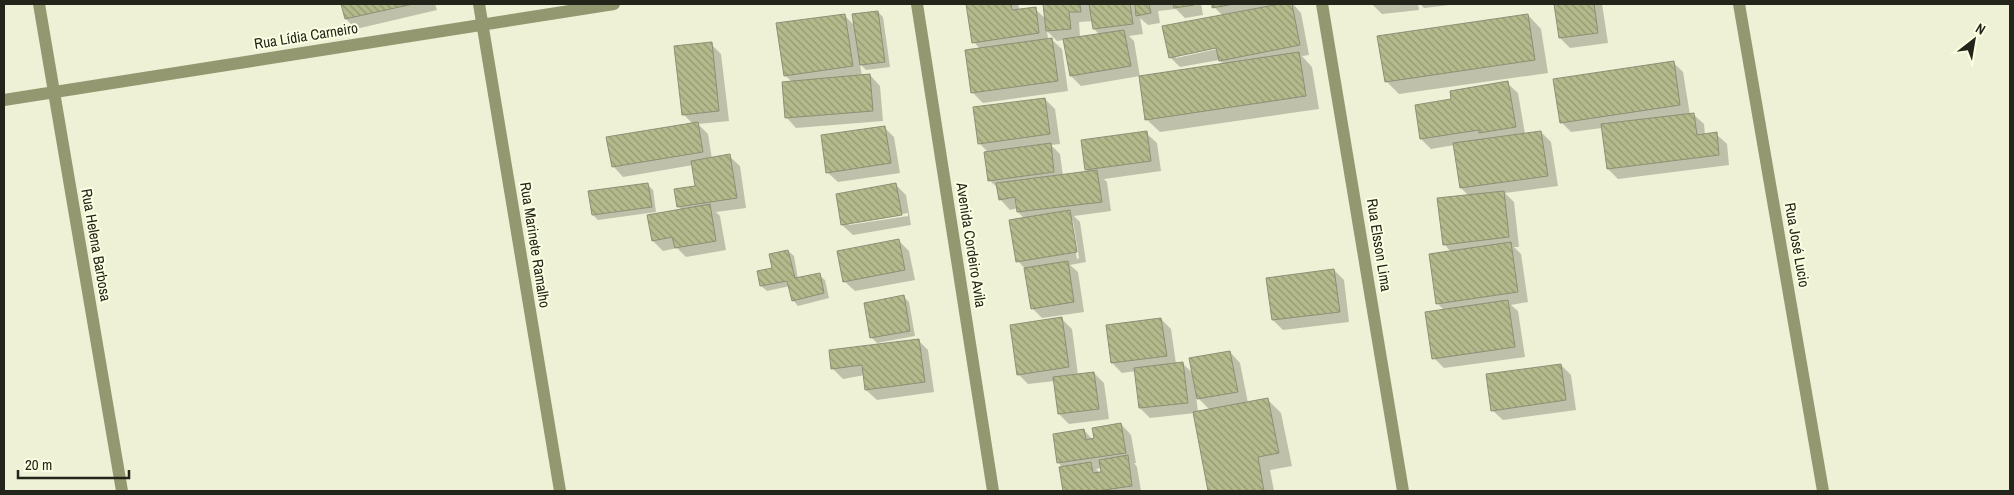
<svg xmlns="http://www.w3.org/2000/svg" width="2014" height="495" viewBox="0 0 2014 495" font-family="'Archivo Narrow',sans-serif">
<defs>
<pattern id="building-back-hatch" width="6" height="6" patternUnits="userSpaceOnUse" patternTransform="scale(1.25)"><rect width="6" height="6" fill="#b5ba8c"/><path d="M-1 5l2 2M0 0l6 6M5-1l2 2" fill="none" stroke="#939772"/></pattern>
</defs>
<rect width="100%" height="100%" fill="#eef1d5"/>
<!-- shadow -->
<path fill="#0003" fill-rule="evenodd" d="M342,4H435L437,10L356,29L346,19Z
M967,4H1018L1020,11L1035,9L1046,19L1044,4H1201L1203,15L1185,18L1176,9L1158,11L1160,23L1148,25L1140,18L1143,34L1129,36L1134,41L1140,77L1224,64L1219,60L1180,67L1170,57L1223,16L1214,7L1213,4H1296L1294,5L1301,13L1309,55L1302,56L1312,67L1319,109L1160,132L1146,119L1140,76L1081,86L1071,76L1064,40L1057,41L1047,31L1048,39H1051L1062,49L1068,91L983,103L972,92L980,49L974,42ZM1093,21L1094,29L1100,35L1080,38L1079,22ZM1222,46V48L1176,58V55Z
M1372,4H1418L1419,10L1382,14Z
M1420,4H1458L1424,8Z
M1555,4H1602L1608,43L1570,48L1560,38Z
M878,12L883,17L890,67L866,70L860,64L862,76L870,75L880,86L883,121L796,128L786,117L792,82L785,75L844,15L855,26Z
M1528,15L1541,29L1548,73L1399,94L1386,81Z
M711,44L721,54L729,121L698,124L708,134L712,159L729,156L740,166L746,208L716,212L720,216L726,250L686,257L677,248L663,251L653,241L682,211L678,206L696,187L693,165L623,177L613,166L693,124L683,114Z
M1673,62L1683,72L1690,115L1693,114L1704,124L1705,135L1716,134L1727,144L1729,165L1618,179L1608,169L1602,128L1571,132L1561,122Z
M1507,83L1518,93L1525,134L1541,132L1551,142L1558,186L1505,193L1514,202L1519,247H1514L1521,254L1528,302L1511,305L1518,311L1525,357L1444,368L1434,358L1445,311L1437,303L1451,252L1444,244L1469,196L1461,188L1455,145L1431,149L1421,139L1453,100Z
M1045,99L1055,109L1060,144L1051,145L1060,154L1063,176L1089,173L1086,169L1146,133L1157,143L1161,171L1104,179L1107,182L1111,211L1074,216L1080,222L1086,262L1070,265L1078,272L1084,312L1042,318L1032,308L1026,270L1018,261L1025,219L1018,212V208L1010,210L1000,199L999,189L989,180L988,152L979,143ZM1070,221H1073L1079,258L1077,259Z
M884,127L894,137L900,173L838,182L827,172Z
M647,184L653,190L656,212L598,220L593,215Z
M896,185L906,195L911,225L853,235L842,225L837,195ZM908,213V216L849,225V223Z
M899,241L909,251L915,280L855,291L844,281Z
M788,251L794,256L798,279L819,275L825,280L829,298L798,306L793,300L790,286L767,291L761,286Z
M1334,270L1344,280L1349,322L1283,330L1273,320Z
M904,297L909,302L915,336L877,343L871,337Z
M1061,318L1072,329L1078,375L1094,373L1104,383L1109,419L1069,424L1059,414L1055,381L1028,384L1018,374Z
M1161,319L1171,329L1176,364H1183L1194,374L1230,352L1240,363L1248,403L1268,400L1281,413L1292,466L1270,470L1274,491H1210L1195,413L1150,418L1140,408L1136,371L1122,373L1112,363ZM1196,396L1210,410L1198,412Z
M918,340L928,350L934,392L877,400L866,390L865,375L843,379L832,368Z
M1561,365L1571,375L1576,410L1503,420L1492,410Z
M1121,424L1131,435L1136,463H1134L1137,467L1141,491H1064L1061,468H1063L1058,462L1084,430L1093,440ZM1101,468L1102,473H1100L1096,469Z"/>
<!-- building -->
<path fill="url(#building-back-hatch)" stroke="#8d9076" d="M341,4H413L345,19Z
M966,4H1011L1012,10L1036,7L1039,33L972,43Z
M1043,4H1080L1081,12H1069L1071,29L1046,31Z
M1089,4H1130L1133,24L1093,29Z
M1135,4H1149L1151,13L1136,16Z
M1173,4H1193L1194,5L1174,8Z
M1212,4H1234L1212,8Z
M1280,4H1292L1300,45L1219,61L1216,48L1169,58L1162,26Z
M1554,4H1594L1598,33L1559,38Z
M878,11L885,62L860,65L852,14Z
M845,14L853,66L784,76L776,23Z
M1528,14L1535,60L1385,82L1377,36Z
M1124,30L1131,66L1070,76L1063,39Z
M1052,38L1058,81L971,93L965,50Z
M712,42L719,111L682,115L674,46Z
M1299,52L1306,96L1145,120L1139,76Z
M1674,61L1680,105L1560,123L1553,79Z
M870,74L873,111L785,118L782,82Z
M1508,81L1516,127L1479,133V130L1420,139L1415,105L1451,99L1450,91Z
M1045,98L1050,134L978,144L973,107Z
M1694,113L1697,135L1717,132L1719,155L1607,169L1601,124Z
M698,122L703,152L612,167L606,137Z
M885,126L891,163L826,173L821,135Z
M1147,131L1151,161L1085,170L1081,140Z
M1541,131L1548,176L1460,188L1453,143Z
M1051,143L1054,172L988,181L984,152Z
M730,154L737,198L677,207L674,189L695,186L691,161Z
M1097,170L1102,202L1017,212L1015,197L999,200L996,183Z
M648,183L652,207L592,215L588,191Z
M896,183L902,215L841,225L836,194Z
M1504,191L1509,237L1443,245L1437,198Z
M710,204L716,241L675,248L672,237L652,241L647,215Z
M1070,210L1077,252L1016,262L1009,220Z
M899,239L905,270L843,282L837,251Z
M1511,242L1518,292L1436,304L1429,254Z
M788,250L795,278L820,273L824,293L792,301L787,281L760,286L757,271L772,268L769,254Z
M1068,261L1074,302L1031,309L1024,268Z
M1334,269L1340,312L1272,320L1266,278Z
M904,295L910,331L870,338L864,303Z
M1508,300L1515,347L1432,359L1425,312Z
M1062,317L1069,367L1017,375L1010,325Z
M1161,318L1167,356L1111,363L1106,325Z
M919,339L925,382L865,390L862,365L831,369L829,350Z
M1230,351L1238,392L1197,399L1189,358Z
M1183,362L1188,403L1139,408L1134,368Z
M1561,364L1566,400L1491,411L1486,374Z
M1094,372L1099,409L1058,414L1053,377Z
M1268,398L1279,453L1258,457L1264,491H1208L1193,412Z
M1121,423L1126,453L1057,463L1053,434L1084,429L1086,440L1094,438L1092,428Z
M1128,455L1132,486L1097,491H1063L1059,467L1091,462L1093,473L1101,472L1099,460Z"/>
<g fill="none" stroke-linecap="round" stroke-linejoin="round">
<!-- minor -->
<path stroke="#939871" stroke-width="12" d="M39,4L122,491
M479,4L560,491
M917,4L993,491
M1322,4L1403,491
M1739,4L1823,491
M4,100L614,4"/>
</g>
<g text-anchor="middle" stroke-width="4" stroke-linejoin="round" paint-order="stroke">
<!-- street labels -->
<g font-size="15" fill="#23241a" stroke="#fbffe2">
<text transform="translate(306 36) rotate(-9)" y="5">Rua Lídia Carneiro</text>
<text transform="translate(96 245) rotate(80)" y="5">Rua Helena Barbosa</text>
<text transform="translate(535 245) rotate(81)" y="5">Rua Marinete Ramalho</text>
<text transform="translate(971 245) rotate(81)" y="5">Avenida Cordeiro Avila</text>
<text transform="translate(1379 245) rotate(81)" y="5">Rua Elsson Lima</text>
<text transform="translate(1797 245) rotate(80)" y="5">Rua José Lucio</text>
</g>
</g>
<!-- border -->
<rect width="2014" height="495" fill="none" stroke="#23241a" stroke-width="10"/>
<!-- north arrow -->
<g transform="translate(1974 40) rotate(31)" stroke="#fbffe2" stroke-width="4" paint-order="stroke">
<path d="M0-4L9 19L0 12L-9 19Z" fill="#23241a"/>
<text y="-8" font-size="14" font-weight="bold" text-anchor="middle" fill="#23241a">N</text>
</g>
<!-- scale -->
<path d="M18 470v8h111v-8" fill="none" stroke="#23241a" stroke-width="2.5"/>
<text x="25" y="470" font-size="15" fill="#23241a" stroke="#fbffe2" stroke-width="4" paint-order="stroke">20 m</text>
</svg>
